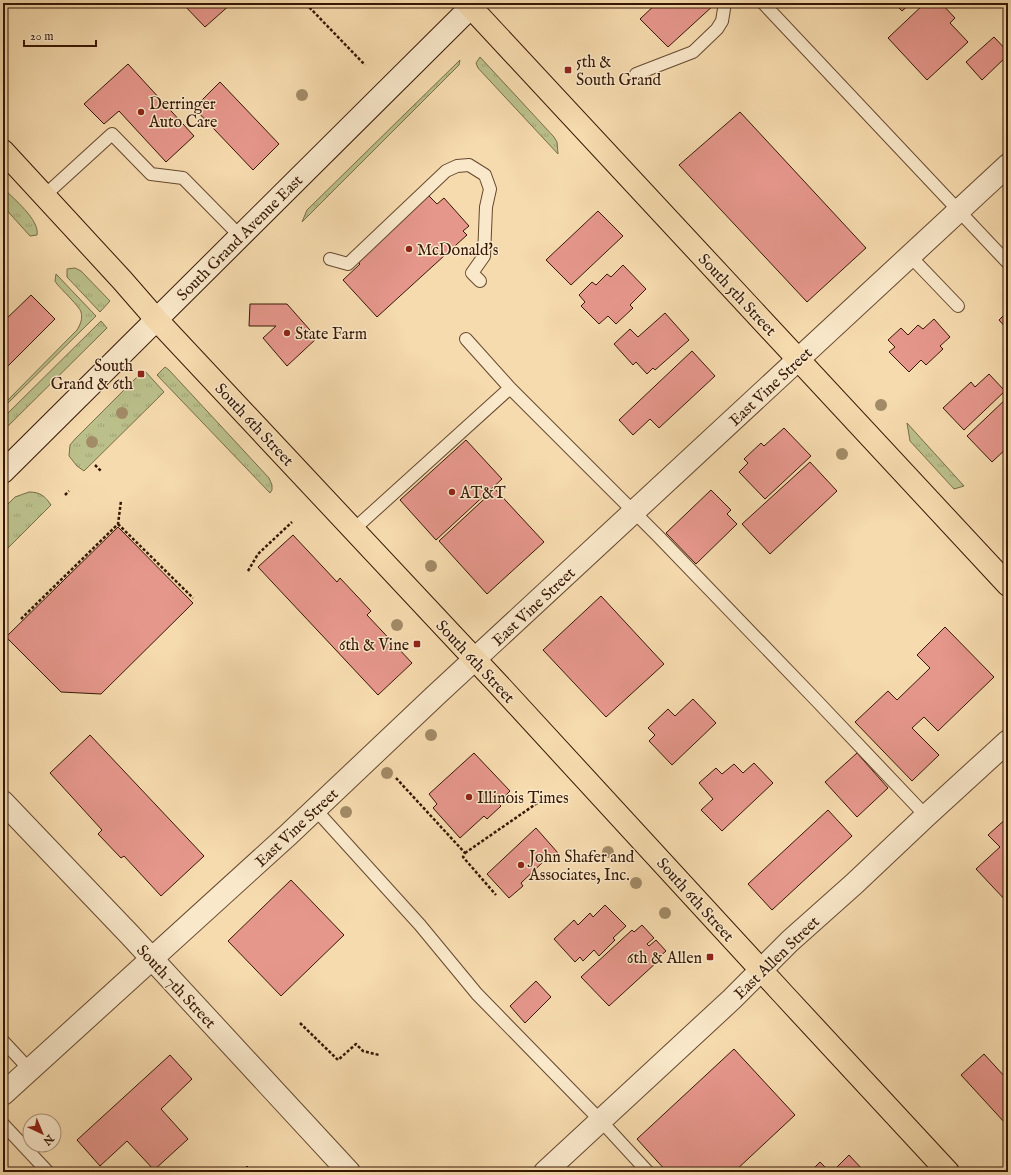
<svg xmlns="http://www.w3.org/2000/svg" width="1011" height="1175" viewBox="0 0 1011 1175" font-family="'IM FELL English',serif">
<defs>
<pattern id="grass-tufts" width="24" height="20" patternUnits="userSpaceOnUse"><rect width="24" height="20" fill="#bbc08b"/><path d="M3 7l-1-3M5 7V3M7 7l1-3M15 17l-1-3M17 17v-4M19 17l1-3" fill="none" stroke="#a1a476"/></pattern>
</defs>
<rect width="100%" height="100%" fill="#f6dbae"/>
<filter id="stains"><feTurbulence type="fractalNoise" baseFrequency=".005" numOctaves="4"/><feColorMatrix values="0 0 0 0 .2 0 0 0 0 .09 0 0 0 0 .02 0 0 0 .5 -.17"/></filter>
<radialGradient id="worn" r=".72"><stop offset=".6" stop-color="#630" stop-opacity="0"/><stop offset="1" stop-color="#630" stop-opacity=".3"/></radialGradient>
<!-- grass -->
<path fill="url(#grass-tufts)" stroke="#786c48" d="M480,57L554,137L557,142L558,154L478,68L476,63Z
M460,60L459,65L302,222L307,210Z
M3,188C13,198 40,220 37,235L30,236L3,206Z
M75,268L81,271L110,301L100,312L67,277V269Z
M56,274L96,316L3,408V405L77,330C80,325 83,319 81,312C80,307 61,289 57,284L55,281Z
M101,321L107,328L3,431V418Z
M165,367L169,370L269,478L272,485V490L270,493L157,375Z
M144,370L164,392L84,471L77,466L69,456L70,445L75,439Z
M907,423L964,486L954,489L910,441Z
M29,492C40,492 45,496 51,505L3,553V509L15,497Z"/>
<!-- building -->
<path fill="#e6978c" stroke="#361705" d="M3,3H11L3,11Z
M182,3H232L205,27Z
M657,3H714L715,4L668,47L640,19Z
M894,3H911L902,11Z
M925,3H941L955,18L950,23L968,42L927,80L888,38Z
M994,37L1008,52V55L982,80L966,62Z
M128,64L194,136L166,162L119,111L104,124L84,104Z
M220,82L279,144L253,170L194,108Z
M740,112L866,248L807,302L679,165Z
M428,195L437,204L444,198L469,226L463,231L467,235L377,317L343,280L360,264L357,261Z
M598,211L623,236L571,285L546,260Z
M623,265L646,289L630,305L633,308L616,324L608,316L599,324L581,306L585,302L579,295L592,282L596,285L607,274L611,277Z
M31,295L55,319L3,371V322Z
M250,304H287L317,338L287,366L263,338L276,326H249Z
M1008,311V330L999,320Z
M665,313L689,340L655,370L653,368L647,374L636,362L633,365L614,344L630,329L638,337Z
M934,319L950,337L940,346L943,349L926,365L921,360L909,372L889,352L895,347L888,340L901,328L908,335L918,325L923,329Z
M692,351L715,376L659,428L650,419L633,435L619,420Z
M989,374L1005,391L964,430L943,408L971,382L975,387Z
M1008,397V447L992,462L967,436Z
M784,428L811,456L765,499L739,472L748,463L744,459L761,443L764,446Z
M466,440L502,479L436,540L400,500Z
M810,462L837,491L770,554L742,524Z
M495,489L544,542L487,594L439,541Z
M711,490L731,510L727,514L737,524L696,564L666,533Z
M118,527L193,603L101,694L61,692L6,637Z
M293,535L337,582L340,578L371,611L367,615L412,663L378,695L258,567Z
M601,596L664,664L606,717L543,650Z
M945,627L994,677L938,731L924,717L912,728L939,755L912,781L855,722L888,691L897,700L930,668L917,655Z
M693,699L716,723L672,765L649,741L655,735L648,728L668,709L675,716Z
M90,735L204,856L161,896L124,856L121,858L98,834L102,830L50,773Z
M474,753L510,791L498,803L501,806L487,819L484,816L460,838L433,808L437,804L429,794Z
M857,753L888,788L857,817L825,782Z
M754,763L773,783L722,831L701,810L713,799L699,783L716,768L722,774L734,764L743,773Z
M828,810L852,836L772,910L748,884Z
M1008,817V903L976,869L1000,847L988,835Z
M536,828L558,853L547,863L545,860L521,883L523,886L509,898L487,874Z
M291,880L344,935L281,996L228,941Z
M605,905L626,926L613,938L615,940L599,956L594,950L583,961L580,957L575,962L554,939L574,920L578,925L590,913L593,917Z
M642,925L654,938L647,944L649,946L656,940L666,951L657,959V962L609,1006L581,977L632,930L634,932Z
M536,981L551,997L525,1023L510,1006Z
M734,1049L795,1115L734,1172H667L637,1139Z
M984,1054L1006,1078L1008,1076V1121L1005,1123L961,1075Z
M170,1055L192,1079L161,1109L188,1139L154,1170L127,1141L100,1166L77,1140Z
M849,1155L863,1170L861,1172H832Z
M820,1162L830,1172H810Z
M247,1166L253,1172H241Z"/>
<g fill="none" stroke-linecap="round" stroke-linejoin="round">
<defs>
<path id="lane" d="M763,3L1008,263
M636,74L693,52L717,29L722,21L724,9L723,3
M44,196L112,134L151,174L183,178L240,236
M910,256L958,306
M330,259L348,264L446,171L457,166L469,165L485,175L490,189L486,207L484,256L472,273L480,281
M466,339L510,388L658,536L816,700L926,816
M353,530L510,388
M315,809L420,925L477,994L601,1121L648,1172
M3,1041L30,1070
M3,1124L48,1172"/>
<path id="street" d="M3,802L130,935L349,1172
M3,1094L288,835L436,695L1008,165
M545,1172L732,999L790,941L854,884L926,816L1008,741"/>
<path id="secondary" d="M3,472L475,3"/>
<path id="primary" d="M467,3L1008,585
M3,151L122,280L156,319L498,684L784,995L948,1172"/>
</defs>
<!-- lane casing -->
<use href="#lane" stroke="#66482f" stroke-width="14"/>
<!-- street casing -->
<use href="#street" stroke="#66482f" stroke-width="24"/>
<!-- secondary casing -->
<use href="#secondary" stroke="#361705" stroke-width="24"/>
<!-- primary casing -->
<use href="#primary" stroke="#361705" stroke-width="24"/>
<!-- path -->
<path stroke="#361705" stroke-width="2.5" stroke-dasharray="3 2" stroke-linecap="butt" d="M307,3L309,7L365,65
M95,465L102,472
M65,495L69,491
M118,524L193,598
M248,571L258,554L292,522
M21,619L118,524L121,501
M396,778L465,853L463,857L496,895
M465,853L546,797
M300,1023L338,1060L356,1044L363,1051L379,1055"/>
<!-- lane -->
<use href="#lane" stroke="#f9e8ca" stroke-width="12"/>
<!-- street -->
<use href="#street" stroke="#f9e8ca" stroke-width="22"/>
<!-- secondary -->
<use href="#secondary" stroke="#f9e8ca" stroke-width="22"/>
<!-- primary -->
<use href="#primary" stroke="#f6dbae" stroke-width="22"/>
</g>
<!-- trees -->
<g fill="#a28b67">
<circle cx="302" cy="95" r="6"/>
<circle cx="881" cy="405" r="6"/>
<circle cx="122" cy="413" r="6"/>
<circle cx="92" cy="442" r="6"/>
<circle cx="842" cy="454" r="6"/>
<circle cx="431" cy="566" r="6"/>
<circle cx="397" cy="625" r="6"/>
<circle cx="431" cy="735" r="6"/>
<circle cx="387" cy="773" r="6"/>
<circle cx="346" cy="812" r="6"/>
<circle cx="608" cy="852" r="6"/>
<circle cx="636" cy="883" r="6"/>
<circle cx="665" cy="913" r="6"/>
</g>
<!-- markers -->
<g fill="#8f2418" stroke="#f9e8ca" stroke-width="1.5">
<rect x="564" y="66" width="8" height="8" rx="2"/>
<circle cx="141" cy="112" r="4"/>
<circle cx="409" cy="249" r="4"/>
<circle cx="287" cy="333" r="4"/>
<rect x="137" y="370" width="8" height="8" rx="2"/>
<circle cx="452" cy="492" r="4"/>
<rect x="413" y="640" width="8" height="8" rx="2"/>
<circle cx="469" cy="797" r="4"/>
<circle cx="521" cy="865" r="4"/>
<rect x="706" y="953" width="8" height="8" rx="2"/>
</g>
<g text-anchor="middle" stroke-width="3" stroke-linejoin="round" paint-order="stroke">
<!-- poi labels -->
<g font-size="16" fill="#361705" stroke="#f9e8ca" text-anchor="start">
<text x="576" y="67">5th &amp;<tspan x="576" dy="18">South Grand</tspan></text>
<text x="149" y="109">Derringer<tspan x="149" dy="18">Auto Care</tspan></text>
<text x="417" y="255">McDonald's</text>
<text x="295" y="339">State Farm</text>
<text x="133" y="371" text-anchor="end">South<tspan x="133" dy="18">Grand &amp; 6th</tspan></text>
<text x="460" y="498">AT&amp;T</text>
<text x="409" y="650" text-anchor="end">6th &amp; Vine</text>
<text x="477" y="803">Illinois Times</text>
<text x="529" y="862">John Shafer and<tspan x="529" dy="18">Associates, Inc.</tspan></text>
<text x="702" y="963" text-anchor="end">6th &amp; Allen</text>
</g>
<!-- street labels -->
<g font-size="16" fill="#361705" stroke="#f9e8ca">
<text transform="translate(239 237) rotate(-45)" y="6">South Grand Avenue East</text>
<text transform="translate(738 294) rotate(47)" y="6">South 5th Street</text>
<text transform="translate(770 386) rotate(-43)" y="6">East Vine Street</text>
<text transform="translate(255 424) rotate(47)" y="6">South 6th Street</text>
<text transform="translate(533 606) rotate(-43)" y="6">East Vine Street</text>
<text transform="translate(476 661) rotate(47)" y="6">South 6th Street</text>
<text transform="translate(296 827) rotate(-43)" y="6">East Vine Street</text>
<text transform="translate(696 899) rotate(48)" y="6">South 6th Street</text>
<text transform="translate(776 957) rotate(-44)" y="6">East Allen Street</text>
<text transform="translate(177 986) rotate(47)" y="6">South 7th Street</text>
</g>
</g>
<!-- margin -->
<rect width="1011" height="1175" fill="none" stroke="#f6dbae" stroke-width="16"/>
<rect x="4" y="4" width="1003" height="1167" fill="none" stroke="#361705" stroke-width="2"/>
<rect x="8" y="8" width="995" height="1159" fill="none" stroke="#361705"/>
<!-- north arrow -->
<g transform="translate(42 1133) rotate(136)"><circle r="19" fill="#f9e8ca" stroke="#ab947b"/>
<path d="M0-3L7 15L0 10L-7 15Z" fill="#8f2418"/>
<text y="-6" font-size="11" font-weight="bold" text-anchor="middle" fill="#361705">N</text>
</g>
<!-- scale -->
<path d="M24 40v6h72v-6" fill="none" stroke="#361705" stroke-width="2"/>
<text x="30" y="40" font-size="12" fill="#361705" stroke="#f9e8ca" stroke-width="3" paint-order="stroke">20 m</text>
<rect width="100%" height="100%" filter="url(#stains)"/>
<rect width="100%" height="100%" fill="url(#worn)"/>
</svg>
